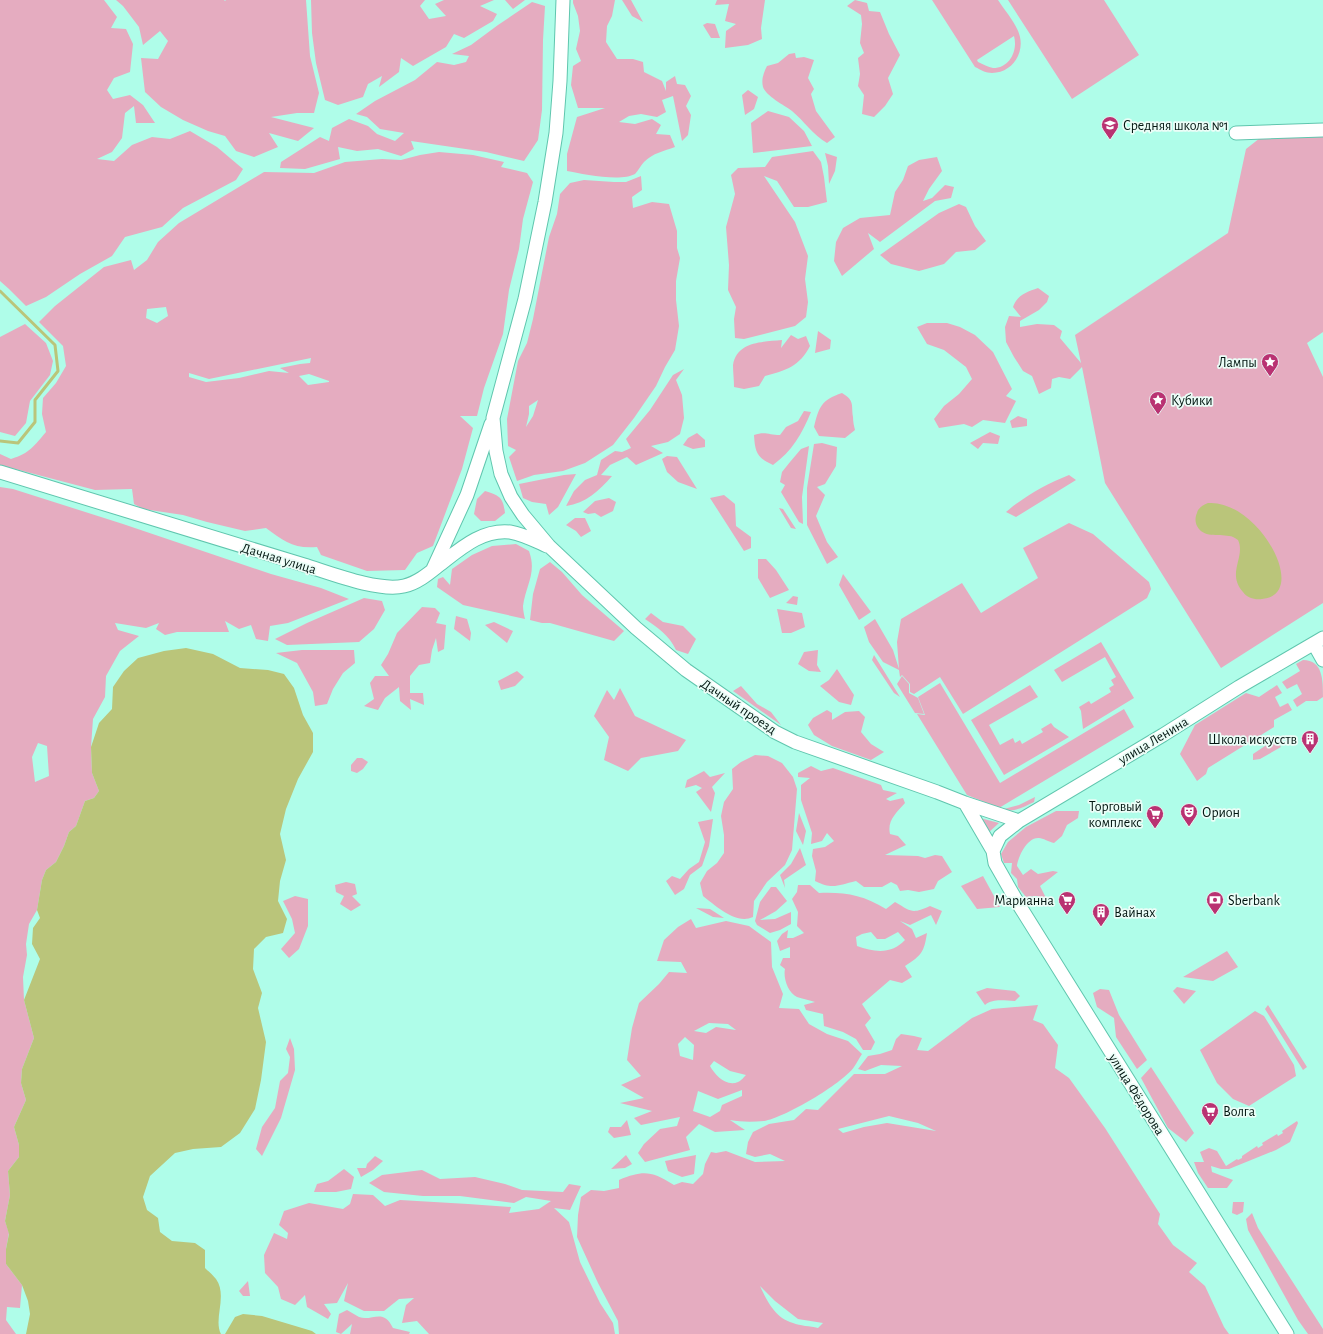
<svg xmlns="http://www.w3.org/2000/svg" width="1323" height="1334" viewBox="0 0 1323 1334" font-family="'Alegreya Sans',sans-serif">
<rect width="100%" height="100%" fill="#affde9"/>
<!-- green -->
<path fill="#e5acc0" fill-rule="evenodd" d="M0,0H104L117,17L111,28L126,29L133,44L130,72L114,78L107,90L113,99L130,95L143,105L155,123H136L134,106L125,113L122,138L112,152L97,159L114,161L132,145L152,137L170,139L190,131L217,147L243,169L236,180L183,208L162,227L125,237L112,256L80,274L46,297L26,306L9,289L0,281Z
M116,0H224L225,1L226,0H306L310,56L319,93L314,113H297L271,117L314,128L298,141L269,133L278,147L254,157L236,151L225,136L208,131L183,120L161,107L145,92L141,58L158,59L168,41L160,31L143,45L139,27L123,6Z
M311,0H425L420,6L429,19L446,16L435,4L444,0H494L480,6L497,14L493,21L464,38L454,34L446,47L413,66L401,58L399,72L379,87L382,76L368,84L363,97L338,105L325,100L316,63L312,33Z
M505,0H525L513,9Z
M573,0H615L612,16L607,26L606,42L617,59H633L643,62L644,72L662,81L666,91V82L675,76L677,84L685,85L691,96L686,106L691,115L688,135L682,141L673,96L662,100L666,112L657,117L641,114L629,116L619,122L635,124L652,119L661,125L656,134L670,135L675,147C664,151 653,153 644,162C641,165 638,171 635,174C621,182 582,174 567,171V154L577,117L605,108H578L571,85L573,66L581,61L576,49L580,31L578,16L573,3Z
M622,0H631L643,22L632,16Z
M717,0H765L761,28L762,39L748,45L725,48L726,31L736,24L725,21L729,4L715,5Z
M855,0L867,3L869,11L880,12L889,34L900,55L888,78L893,94L885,106L874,117L862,114L864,95L858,86L860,74L858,58L864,53L860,43L862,24L861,15L847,6Z
M932,0H998C1005,11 1017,24 1020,37C1024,55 1011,73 992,73C986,73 981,70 975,67ZM1014,36C1018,50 1010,68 993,68C988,67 983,64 978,62L977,60Z
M1008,0H1104L1139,55L1072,99Z
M532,2L545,6L543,40L542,110L538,140L524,161L486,152L411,141L414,149L401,156L378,149L357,151L338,147L340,159L305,169L280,168L281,162L320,137L329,141L332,128L349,119L368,126L377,134L395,141L404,133L380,129L367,117L356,114L375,101L415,80L437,62L454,65L466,62L469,56L452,54L471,45L498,25Z
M707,23L715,24L720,38H711L703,25Z
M795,53L796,58L804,57L814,60L808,78L814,89L811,94L816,111L835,137L827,143C813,135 804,121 792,111C784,105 766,96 763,87C761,79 764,72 767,66L778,63L789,54Z
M748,90L758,97L754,109L745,115L742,95Z
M768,111L789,117L804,131L812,146L753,153L751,123Z
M1323,135V332L1307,343L1323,377V603L1221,668L1105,483L1082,367L1070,379L1059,377L1052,379L1051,388L1039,394L1032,376L1023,371L1014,357L1006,342L1005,327L1009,316L1021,317L1013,307C1017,295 1027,292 1038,288L1049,296L1047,302L1039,310L1020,321V327L1037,324L1054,325L1062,331L1060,338L1081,363L1075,335L1228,233L1246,149L1260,138Z
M813,151L821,162L824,177L827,202L808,207H794L777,181L764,176L795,222L808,256L805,279L808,302L806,317L795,326L744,339L735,338L734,319L736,307L728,290L729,265L726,227L735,194L731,175L738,168L765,167L772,157Z
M439,152L473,155L504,162L501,167L527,173L533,182L523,219L519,249L509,290L503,334L484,388L477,416H460L473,428L462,469L433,546L417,553L405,570L367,571L321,555L317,547C293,549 284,541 266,528L245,531L207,522L183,515L143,509L134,504L132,489L95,490L0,465V454L11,459C30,453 34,446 46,432L42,414L43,398L56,383L66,366L63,346L39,322L55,306L104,267L131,260L134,270L147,260L158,242L179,223L264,172L314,173L345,162L382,159L401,160L420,155ZM166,307L168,316L157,323L146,318L147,309ZM311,358L310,363L300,364L280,368L289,373L269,371L239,378L206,382L189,377V373L209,379ZM309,374L329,381V382L308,385L299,376Z
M825,153L837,157L835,171L829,184L828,166Z
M937,157L942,171L929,189L923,201L932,198L945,185L954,187L951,198L935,201L880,242L868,233L874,249L842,276L834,261L836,242L843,228L860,218L890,215L895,192L903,180L908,166L919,160Z
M641,176L642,190L632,197L633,208L652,202L669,204L677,231V248L680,258L676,281V300L679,326L675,350L665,367L656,386L634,418L613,445L585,463L563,471L534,475L517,481L509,457L516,450L508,446L507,419L518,361L527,343L533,319L549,237L557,214L560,194L570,183L584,180L614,182H626ZM538,400L533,416L526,427L529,414V406Z
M959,204L966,207L975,226L986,241L975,250L956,252L944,264L919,271L891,264L880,255L939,213Z
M927,323H947L960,327L975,335L993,352L1012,389L1006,396L1016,401L1005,423L983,420L972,427L964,424L939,428L934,419L944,406L959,394L972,379L966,367L944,350L927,344L917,327Z
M25,324L46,343L53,361L50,375L30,401L26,423L15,436L0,432V337Z
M818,331L831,340L830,349L815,353Z
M791,335L798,339L806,336L810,346C800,366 785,371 765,376L759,386L744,389L734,387C734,380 733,372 733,365C737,341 763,342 782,340L781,348Z
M684,369L676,380L682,395L684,418L680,434L668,442L651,446L663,453L636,465L627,457L610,465L601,475L612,476C599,491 586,503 566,506L574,491L585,480L597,475L601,460L615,451L622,452L631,448L626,439L650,410L673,375Z
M842,393C855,401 851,404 853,417C853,422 854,426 855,430L845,438L819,436L814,427C819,407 821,400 842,393Z
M804,411L811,412C802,434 792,451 773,465C757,458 755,452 754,435C765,431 769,435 780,435L786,427L798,421Z
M1018,416L1027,419V426L1012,428L1010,421Z
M990,432L1000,436L998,444L983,443L978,449L970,443Z
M697,433L705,440V447L693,449L683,445L688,438Z
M822,443L837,447L836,466L825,484L817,487L825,495L816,516L827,542L838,557L827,564L807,525V488L814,444Z
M809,446L802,497L803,524L799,522L781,492L785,485L780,482L782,472L790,462L801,449Z
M667,456L677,457L697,489L678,482L667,472L662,459Z
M576,474L558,507L549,515L546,504L532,502L523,498L519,484L564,475Z
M1069,475L1076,480L1016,517L1006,512C1025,496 1046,484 1069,475Z
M0,487L13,489L123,524L271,574L321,588L349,599L288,623L270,626L268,641L256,639L251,625L239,629L225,621L229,632H177L165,635L156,629L159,623L146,628L115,623L118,630L139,636L120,651L106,676L105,697L93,719L91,747L92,773L99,791L94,798L85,801L76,826L69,832L64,846L56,862L46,870L42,880L37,910L29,924L26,944L27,955L23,977L24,1000L34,1038L22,1069L21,1083L26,1100L14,1127L19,1145V1157L8,1171L10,1195L5,1221L9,1233L6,1249V1264L22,1285L20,1308L7,1307L6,1320L16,1334H0ZM38,743L47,746L49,776L35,782L32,757Z
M485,491C500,496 503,497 505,513L495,521H481L474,514L477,499Z
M724,495L735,504L736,526L751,537V548L744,551L710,498Z
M609,498L616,502L613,511L601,517L595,513L588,514L583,512L595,501Z
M779,508L783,509L796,529L791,528Z
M575,518H585L591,531L581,537L576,531L566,525Z
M1069,523L1093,534L1149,582L1151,589L1147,598L963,714L940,677L914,694L910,692V684L902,675L900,677L899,670L883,662L869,642L864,627L875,619L893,650L899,669L897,642L901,619L962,583L981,613L1038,578L1023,548Z
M516,544L529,551C537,573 526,585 523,606C523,610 524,615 525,619L463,605L437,587L438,579L443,577L450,585L452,569L472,555L492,546Z
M758,559H766L776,570L789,590L770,598L758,578Z
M550,562L562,572L582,595L624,631L614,641L550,623H542L530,620L533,594L540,569Z
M843,574L871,612L859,620L839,585Z
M793,596L798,597L797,605L786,603Z
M364,598L382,601L385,610L374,629L359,642L287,645L275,639L307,623Z
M422,607L435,608L440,613L436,623L446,625L444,649L438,652L436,638L432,650L430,663L419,665L410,676V693H423L424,705L410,699L411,710L400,701L399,687L385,698L378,710L364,706L374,699L370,683L375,676H389L381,665L388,654L397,633Z
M777,609L802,613L805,627L791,633H782Z
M651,613L663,622L683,626L696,639L688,654L676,650C669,635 658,628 645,619Z
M456,616L467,619L471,633L470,641L454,629Z
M494,622L513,631L507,643L485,625Z
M1101,642L1134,698L1083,729L1081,711L1079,707L1089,701L1091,704L1111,692L1109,688L1114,685L1111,680L1116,677L1105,657L1062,682L1054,670Z
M302,650H354L355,663L343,673L333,689L327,704L315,706L313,692L297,663L276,653Z
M818,650L817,665L821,672L809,671L798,664L804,652Z
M874,655L900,697L894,693L872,660Z
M1303,660C1323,660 1323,680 1323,697L1317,701H1306L1297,707L1293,700L1302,694L1297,684L1287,689L1282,682L1300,671L1296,664Z
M837,669L854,695L851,705L839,702L820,686L829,680Z
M517,671L524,677L515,686L501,690L498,681Z
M902,676L909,684V693L918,698L924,714L915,713L897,684Z
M940,683L1000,783L1124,709L1134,727L999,808L967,795L917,714L925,715L918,697Z
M1030,685L1038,697L989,725L1000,745L1013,738L1015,743L1020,740L1022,744L1043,732L1041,729L1051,723L1054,727L1069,737L1004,775L971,720Z
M1277,685L1282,693L1275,697L1280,707L1288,703L1292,710L1274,720V727L1208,768L1206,774L1197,781L1180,754L1195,725L1246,693L1259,697Z
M741,686L757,704L771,712L781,725L733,691Z
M620,688L635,716L686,740L678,751L641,758L628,771L604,760L609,737L594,716L607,690L614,700Z
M827,710L832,713V720L845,712L859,711L865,717L861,732L871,744L884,752L871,760L832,746L814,735L808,725L813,718Z
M1278,743L1281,747L1260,759L1253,760V754L1268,744Z
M755,755L768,756L782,763L793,777L797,789L792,850L785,865L767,882L754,901L753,917C736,925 716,906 703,896L700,883L707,871L717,863L724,853V835L721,816L724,802L733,789L732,769L741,762Z
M357,758H362L368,762L363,769L357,773L351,771V765Z
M811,766L821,771L833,768L881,785L883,790L897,793L886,799L890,801L903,798L905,803C896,813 887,821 890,834L898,836L906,845L885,855L918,856L925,858L935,855L942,856L952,872L938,881L934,889L919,892L908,890L900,891L897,885L891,882L882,887H864L856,881C838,885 833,890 815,881L816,871L812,856L813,849L825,847L834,841L827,833L822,841L811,844L812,833L801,800V785L810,778L798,777V773Z
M704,771L710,777L725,773L712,787L715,793L711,812L696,792L702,788L696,785L685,788L687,780Z
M1035,797L1034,802C1022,808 1014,812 1000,810L1019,805Z
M1056,811H1079L1078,818L1067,825L1062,836L1054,843C1049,842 1043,838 1039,838C1027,837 1018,857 1017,866L1023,875L1031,869L1038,874L1053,871L1058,872L1040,886L1048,902L1043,904L1037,896L1026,897L1018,887L1017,879L1011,873L1012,863H1004L1001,854L1008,842L1026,827Z
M799,813L806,831L803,845L796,831Z
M980,818L999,823L988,833Z
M713,819L709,846L702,866L690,875L684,889L675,895L666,881L672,876L680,879L689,869L699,862L705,842L698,822Z
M800,848L806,865L784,880L785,888L780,875L791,864Z
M983,876L1000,907L977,909L961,886Z
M346,882L355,884L357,894L352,896L361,905L351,911L340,904L344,896L336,892L335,885Z
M798,885H810L819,893C845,892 863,895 886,909L895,902C912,912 912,914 930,906L942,911L936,925L931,915L910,925L900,921L912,929L916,938L927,933C924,952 922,955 905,966L912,977L902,983L890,980L862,1004L871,1018L865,1025L875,1042L871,1050H863L856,1039L843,1032L824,1026L823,1014L806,1010L804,1005L815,1002C810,1000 802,999 797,997C788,993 783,978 785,969L780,965L783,958H790V947L780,951L777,941L782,934L788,930L787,938H793L804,933L797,926L798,912L792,899L797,892ZM871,932L877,939H885L898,932L905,940C891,955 874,952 857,946L856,937L862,934Z
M771,887H776L787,901L776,911L760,920L775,919L791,912V924L780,930L770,933L757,925L755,921L760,902Z
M295,896L308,899V926L299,949L289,958L281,949L295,933L292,919L283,901Z
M696,908L710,909L724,918L713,917Z
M691,919L696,928L726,921L749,926L771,942L772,967L783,994L779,1008L799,1009L809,1024L827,1034L848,1041L862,1054C859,1058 857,1063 854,1067C842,1084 784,1118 764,1121C752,1122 741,1122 730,1120L745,1130L715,1132L699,1124L686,1137L690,1150L645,1162L638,1153L644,1144L660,1129L677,1126L680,1117L641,1125L634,1118L652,1111L620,1103L644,1098L621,1085L641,1076L627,1060L632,1028L639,1003L659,984L669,972L687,973L681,962L657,961L664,940L678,927ZM709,1023L728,1024L736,1030L716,1027L706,1033L694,1031ZM685,1037L694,1045L693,1060L680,1056L678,1044ZM714,1061L730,1071L746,1075C744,1077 741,1081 738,1082C726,1087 715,1075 710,1066ZM742,1090V1096L722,1105L720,1111L710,1117L693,1111L698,1091L718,1099Z
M1227,951L1238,967L1213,981L1183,977Z
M1177,987L1196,991L1184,1004L1173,991Z
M987,988L1015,991L1020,996L1015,1001C1004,1001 994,998 985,1005L976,992Z
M1100,989L1109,990L1119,1015L1147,1060L1137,1069L1116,1037L1114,1018L1097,1007L1093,993Z
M1038,1005L1033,1020L1043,1024L1058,1045L1055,1068L1069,1078L1105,1128L1160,1214L1158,1224L1173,1245L1197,1263L1189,1272L1205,1286L1224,1327L1229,1334H619L618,1321L598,1283L577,1237L578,1215L581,1197L591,1190L604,1191L619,1188V1180C644,1170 651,1171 674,1185L682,1182L693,1184L703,1174L705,1164L711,1152L716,1153L726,1151L755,1162L785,1161L770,1154L755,1157L746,1154L748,1142L753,1132L769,1124L794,1120L806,1109L818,1110L854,1074H885L902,1066L881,1065L865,1071L858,1069L868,1056L880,1054L892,1050L896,1039L901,1034L914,1036L922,1038L917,1050L928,1051L972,1018L992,1009ZM889,1116L918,1123L936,1131L887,1123L864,1127L843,1133L838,1129ZM760,1286L775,1301L798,1319L823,1323L818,1328C810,1326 800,1326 793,1323C775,1318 767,1301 760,1286Z
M1268,1005L1307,1067L1303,1070L1265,1009Z
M1255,1011L1264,1016L1294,1065L1296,1076L1249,1106L1233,1099L1217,1083L1200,1050Z
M290,1038L294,1049L295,1070L281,1118L262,1156L256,1149L262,1127L275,1108L280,1081L288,1073L290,1057L286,1049Z
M1151,1067L1194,1133L1186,1142L1168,1128L1141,1078Z
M627,1120L631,1135L614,1138L608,1132L610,1127H621Z
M1297,1121L1298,1123L1290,1142L1276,1150L1229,1169H1221L1211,1166L1212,1172L1233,1180L1227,1188H1208L1198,1173L1194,1162H1204L1200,1152L1209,1148L1217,1151L1226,1166L1237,1159L1238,1160L1242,1158V1156L1257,1146L1258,1148L1263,1145L1262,1143L1277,1134L1278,1136L1283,1133L1282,1131Z
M626,1155L632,1164L625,1168L611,1169Z
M696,1155L694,1174L682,1177L668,1171L665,1161Z
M375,1156L383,1161L373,1170L361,1177L357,1168H366L367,1164Z
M344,1169L354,1177L351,1189L336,1192H314L317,1184L328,1181Z
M422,1170L440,1179L475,1177L505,1184L522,1190L563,1192L569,1184L581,1186L570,1210L554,1208L569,1222L580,1262L600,1303L613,1323L615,1334H429L417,1321L402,1323L406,1305L414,1298L399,1299L384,1311H364L344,1301L348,1283L337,1303L324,1304L331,1314L328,1319L307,1307L305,1295L295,1305L281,1299L278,1287L265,1273L264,1255L274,1233L287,1239L288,1233L279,1225L284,1211L309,1203L343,1209L350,1204L353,1194L373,1195L385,1206L400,1200L468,1204L511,1207L509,1213L539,1209L551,1201L526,1197L514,1203L460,1196H423L384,1192L369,1183L382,1175Z
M1233,1202H1244L1243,1212L1237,1215L1232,1213Z
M1252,1213L1258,1228L1323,1329V1334H1308L1298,1320L1248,1230L1246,1219Z
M248,1281L250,1296H243L239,1291Z
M347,1310C351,1312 355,1315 359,1317C372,1322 383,1307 393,1328L410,1332L409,1334H350L352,1324L341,1334L336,1332L339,1314Z"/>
<!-- water -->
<path fill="#bac57a" d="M1208,503C1258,499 1311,595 1262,599C1255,600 1247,598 1243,592C1226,573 1246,557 1238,540C1235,538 1232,536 1229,536C1218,534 1203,538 1197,526C1195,522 1195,517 1197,513C1198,508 1203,505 1208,503Z
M186,648L213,654L240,668L268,670L284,674L294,688L303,715L313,733V752L298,779L286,809L280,834L286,860L280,881L278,901L287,919L283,933L266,937L254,949L253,969L262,993L258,1008L266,1042L261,1080L255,1109L240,1133L221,1147L193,1149L175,1153L150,1176L143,1197L147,1210L158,1218L160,1232L172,1241L195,1243L205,1250V1268C208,1271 213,1275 216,1279C228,1296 213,1319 221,1334H26L30,1314L28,1301L22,1285L6,1264V1249L9,1234L5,1221L10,1195L8,1171L19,1157V1145L14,1127L26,1100L21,1083L22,1069L34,1038L24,1000L40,959L32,944L33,928L40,918L37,910L42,880L46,870L56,862L64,846L69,832L76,826L85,801L94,798L99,791L92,773L91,747L99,723L112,709L113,687L124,671L138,658L164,651Z
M243,1314L262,1316L312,1331L316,1334H225L235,1317Z"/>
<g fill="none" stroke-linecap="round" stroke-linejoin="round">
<!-- stream -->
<path stroke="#bac57a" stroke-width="3" d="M0,291L55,345L58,371L35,400V422L18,443L0,441"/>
<defs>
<path id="minor" d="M563,0L560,81L556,133L545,202L525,299L493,418L496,451L501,474L511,497L523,515L549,546L636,628L686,670L775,732L795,742L937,792L965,803L1019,821
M1236,133L1323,130
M0,472L304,565C330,573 378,592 404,586C417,583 428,574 438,566C459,550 481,529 510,532C523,534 536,541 547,546
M433,569L467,495L491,424
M1314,644L1323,660
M965,803L993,851L995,863L1019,905L1287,1334
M993,851L1000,836L1019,821L1163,735L1239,687L1323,638"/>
</defs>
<!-- minor casing -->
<use href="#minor" stroke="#60c6ae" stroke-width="15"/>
<!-- minor -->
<use href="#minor" stroke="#fff" stroke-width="13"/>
</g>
<!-- icons -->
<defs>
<symbol id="school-pin" viewBox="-11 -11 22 30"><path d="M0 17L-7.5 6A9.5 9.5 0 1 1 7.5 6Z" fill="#b93272" stroke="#ebfdf7"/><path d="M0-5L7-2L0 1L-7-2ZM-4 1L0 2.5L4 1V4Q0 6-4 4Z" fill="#fff"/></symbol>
<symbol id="sight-pin" viewBox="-11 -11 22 30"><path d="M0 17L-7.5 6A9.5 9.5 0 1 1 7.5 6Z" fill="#b93272" stroke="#ebfdf7"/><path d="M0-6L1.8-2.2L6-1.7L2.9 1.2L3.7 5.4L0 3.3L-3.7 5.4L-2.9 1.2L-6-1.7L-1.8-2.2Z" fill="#fff"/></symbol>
<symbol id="building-pin" viewBox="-11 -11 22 30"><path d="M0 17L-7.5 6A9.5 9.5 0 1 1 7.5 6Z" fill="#b93272" stroke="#ebfdf7"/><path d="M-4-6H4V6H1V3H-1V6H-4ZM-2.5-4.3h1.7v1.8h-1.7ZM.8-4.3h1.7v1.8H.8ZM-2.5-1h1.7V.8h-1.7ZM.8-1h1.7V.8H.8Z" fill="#fff"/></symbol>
<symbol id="theatre-pin" viewBox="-11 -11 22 30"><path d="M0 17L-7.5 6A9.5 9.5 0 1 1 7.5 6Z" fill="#b93272" stroke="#ebfdf7"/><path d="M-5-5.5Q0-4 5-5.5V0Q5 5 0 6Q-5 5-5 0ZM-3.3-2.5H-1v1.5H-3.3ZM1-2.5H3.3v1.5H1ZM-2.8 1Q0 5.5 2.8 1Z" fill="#fff"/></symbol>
<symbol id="supermarket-pin" viewBox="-11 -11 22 30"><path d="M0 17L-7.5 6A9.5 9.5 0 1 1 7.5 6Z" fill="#b93272" stroke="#ebfdf7"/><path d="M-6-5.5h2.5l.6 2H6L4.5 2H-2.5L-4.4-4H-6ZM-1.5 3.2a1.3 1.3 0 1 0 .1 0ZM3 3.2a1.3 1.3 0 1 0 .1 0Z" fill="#fff"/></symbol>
<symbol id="bank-pin" viewBox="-11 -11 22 30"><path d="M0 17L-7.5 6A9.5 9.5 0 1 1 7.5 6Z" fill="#b93272" stroke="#ebfdf7"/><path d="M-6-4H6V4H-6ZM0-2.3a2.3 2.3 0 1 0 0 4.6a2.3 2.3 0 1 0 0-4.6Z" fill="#fff"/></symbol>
</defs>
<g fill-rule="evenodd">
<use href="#school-pin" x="1100" y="115" width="20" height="27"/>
<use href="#sight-pin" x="1260" y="352" width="20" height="27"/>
<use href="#sight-pin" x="1148" y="390" width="20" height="27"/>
<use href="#building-pin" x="1300" y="729" width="20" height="27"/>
<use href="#theatre-pin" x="1179" y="802" width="20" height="27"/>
<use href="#supermarket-pin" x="1145" y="804" width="20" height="27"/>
<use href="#supermarket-pin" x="1057" y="890" width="20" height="27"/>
<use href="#bank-pin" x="1205" y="890" width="20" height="27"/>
<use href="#building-pin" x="1091" y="902" width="20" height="27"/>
<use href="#supermarket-pin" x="1200" y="1101" width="20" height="27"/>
</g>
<g text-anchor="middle" stroke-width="3.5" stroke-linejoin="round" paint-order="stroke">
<!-- poi labels -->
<g font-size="14" fill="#021611" stroke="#ebfdf7" text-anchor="start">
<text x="1123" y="130">Средняя школа №1</text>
<text x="1257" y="367" text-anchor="end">Лампы</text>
<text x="1171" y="405">Кубики</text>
<text x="1297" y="744" text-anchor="end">Школа искусств</text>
<text x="1142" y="811" text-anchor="end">Торговый<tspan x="1142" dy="16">комплекс</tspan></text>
<text x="1202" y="817">Орион</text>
<text x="1054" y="905" text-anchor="end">Марианна</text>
<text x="1228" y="905">Sberbank</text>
<text x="1114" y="917">Вайнах</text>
<text x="1223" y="1116">Волга</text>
</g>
<!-- street labels -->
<g font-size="14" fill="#021611" stroke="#ebfdf7">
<text transform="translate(279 558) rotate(17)" y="5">Дачная улица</text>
<text transform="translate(739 706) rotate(34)" y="5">Дачный проезд</text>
<text transform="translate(1153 740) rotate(-31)" y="5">улица Ленина</text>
<text transform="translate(1137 1094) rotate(58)" y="5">улица Фёдорова</text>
</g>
</g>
</svg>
